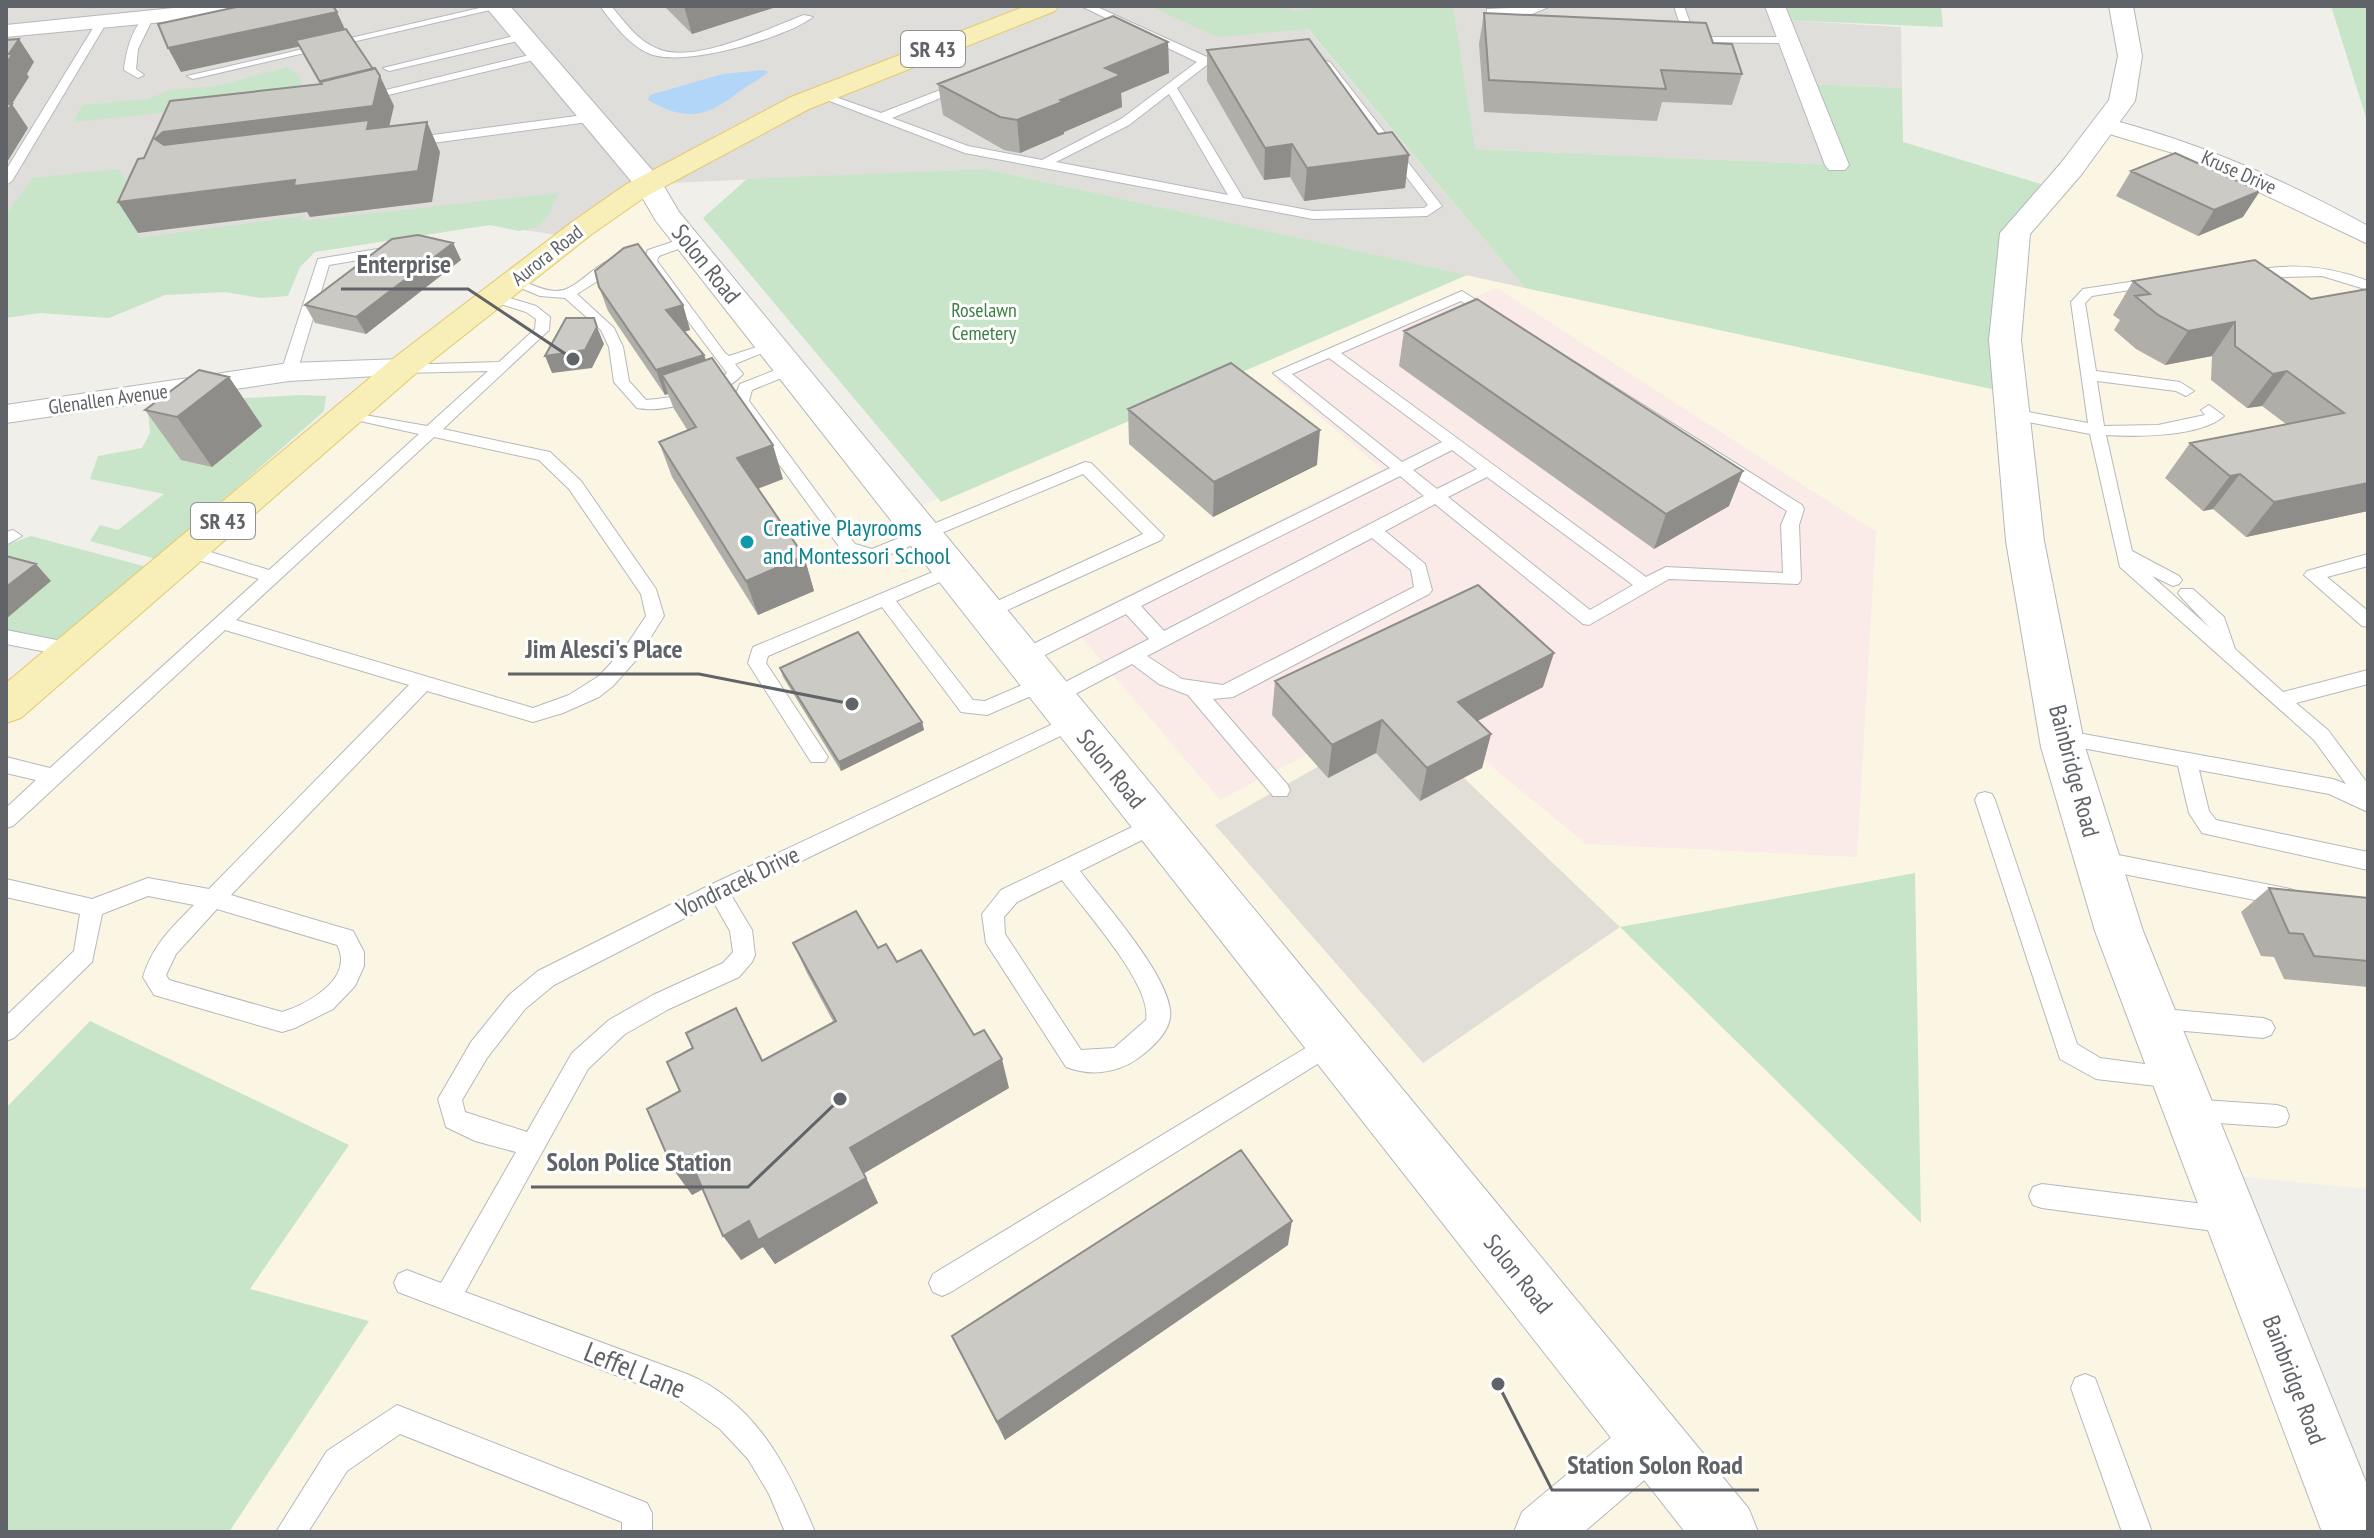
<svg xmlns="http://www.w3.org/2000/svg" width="2374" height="1538" viewBox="0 0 2374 1538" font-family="'PT Sans Narrow',sans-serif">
<rect width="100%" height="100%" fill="#f0efe9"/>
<!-- commercial -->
<path fill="#fbf6e3" d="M2104,125L2191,151L2368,236V1189L2214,1174L2354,1532H6V707L649,184L907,512L1467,275L2009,392L2015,233Z"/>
<!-- industrial -->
<path fill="#dfdedb" d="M6,6H1330L1293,12L1525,288L986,169L648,184L571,237L490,225L6,271Z
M1453,6H1775L1781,20L1901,27L1902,88L1806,84L1837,165L1474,149Z"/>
<!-- education -->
<path fill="#e0ded7" d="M1402,719L1620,927L1423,1063L1215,825Z"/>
<!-- medical -->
<path fill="#faeae8" d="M1497,288L1876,532L1857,857L1586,844L1411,700L1220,800L1070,624L1382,469L1276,380L1281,373Z"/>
<!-- green -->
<path fill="#c8e5c9" d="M1150,6H1282L1293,11L1330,6H1453L1475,149L1836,165L1806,84L1902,88L1903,142L2054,188L2015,233L2010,393L1525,288L1308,29L1217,37Z
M1775,6H1941L1943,27L1781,20Z
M2331,6H2368V124Z
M288,67L300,77L302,90L276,101L74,122L82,105L148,99L171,90L216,86Z
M118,169L141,201L138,238L303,216L302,221L558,193L548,216L537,227L519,231L490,225L315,252L300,267L288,296L261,298L225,292L165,295L109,318L40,313L6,318V215L32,178Z
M986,169L1467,275L941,502L703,218L747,179Z
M300,395L326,396L324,411L156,559L90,541L100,525L118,530L164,494L90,479L98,456L142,448L150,433L148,411L198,401Z
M31,536L147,567L50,647L6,635V545Z
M1915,873L1921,1223L1620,927Z
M90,1021L349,1145L250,1289L369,1321L229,1532H6V1108Z"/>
<!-- water -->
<path fill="#b2d6f7" d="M763,70L768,72C758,81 746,86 736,94C704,119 683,120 648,100L650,95L723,74Z"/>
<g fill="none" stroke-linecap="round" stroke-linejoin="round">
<defs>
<path id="lane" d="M488,6L503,7L193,79L187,76Z
M600,6H611C624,21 637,40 656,48C692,66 769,28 804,15L813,17C785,38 681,69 648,53C628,44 613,23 600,6Z
M1081,6H1095L1207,57L1238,56V60L1208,64L1177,88L1243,198L1313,211L1424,208L1428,205L1322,66L1320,64L1326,61L1330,62L1442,206L1427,216L1313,219L965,153L814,95L824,93L881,113L961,82H969V86L892,118L968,146L1042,160L1121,119L1197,62ZM1169,94L1228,195L1056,162L1129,125Z
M1551,6L1532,14H1496V30L1503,34L1497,37L1484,33L1487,9Z
M1674,6H1684L1695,37H1788L1794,40L1788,43L1680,42V38L1684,37Z
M148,15L153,18L138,49L136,69L144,75L138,78L124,70C126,52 132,25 148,15Z
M98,20L107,22L12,181L6,185V170Z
M522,34L528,37L526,39L389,71L383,68Z
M538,53L544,56L542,58L363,101L357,97Z
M592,114L598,118L596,121L410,146L404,142L410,138Z
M687,237L694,241L692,244L659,256L657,261L725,353L729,356L772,342L779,346L735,364L743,374C724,396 664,414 637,408L614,382L609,347L601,330L565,298L540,296L506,282L513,278C527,281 541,291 556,291C581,291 597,255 623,259V265L577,294L614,328L623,347L629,381L646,400C674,398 705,391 727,373L643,261L648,250Z
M401,245L406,246V252L329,265L297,372L289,377L284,375L281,372L318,259Z
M2280,267C2311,265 2339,270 2368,281V290L2322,276L2247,278L2240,274L2247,270Z
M2156,278L2163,282L2161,285L2092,296L2085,303L2096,371L2180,382L2194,391L2186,396L2176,391L2097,381L2104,426L2158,425L2205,415L2201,410L2209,405L2224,416C2201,437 2136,437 2106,435L2132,551L2179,576L2182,580L2179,584L2173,586L2152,576L2210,628L2181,597L2178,593L2181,589H2193L2224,617L2235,649L2283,692L2368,670V684L2296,703L2328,730L2368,784V812L2329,794L2199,770L2209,811L2216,820L2368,852V870L2202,833L2189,813L2178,766L2061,744L2054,742L2051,737L2054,732L2061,730L2333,779L2346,784L2314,740L2120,567L2090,434L2012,419L2004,414L2012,409L2088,423L2071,302L2083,289Z
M1462,291L1802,505L1804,509L1799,525L1801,580L1798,584L1669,579L1589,625L1583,624L1435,504L1385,531L1425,564L1432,590L1429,594L1233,697L1213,699L1287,784L1290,790L1287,796H1273L1188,695L1159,684L1132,664L1060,702H1046L1043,697L1046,692L1149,639L1126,614L1031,662H1017L1015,657L1017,652L1390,468L1273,373ZM1461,301L1787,511L1781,525L1783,573L1666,567L1646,577L1341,353ZM1329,358L1442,442L1402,462L1292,374ZM1452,450L1477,469L1437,489L1413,470ZM1400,476L1424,496L1164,631L1141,606ZM1487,477L1633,585L1590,610L1448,497ZM1372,538L1411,570L1414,587L1223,685L1182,679L1147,656Z
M493,293L536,306L550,317L549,330L443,429L550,452L581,481L656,589L664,616L637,659L613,686L599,697L563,713L533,722L427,691L231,895L353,931L364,952V966L355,986L333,1009L295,1028L282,1032L154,995L143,977C152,946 172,927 194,905L148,896L102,914L92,962L14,1038L6,1041V1016L74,951L80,914L6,897V879L92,899L148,878L209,889L409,685L225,630L13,826L6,828V808L36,780L6,773V757L50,768L259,579L182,555L179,551L182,547L188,545L269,570L419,434L342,417V411L427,426L488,371L402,373L397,371V365L499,362L535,329L536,319L526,312L488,300L486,297ZM434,437L539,460L569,489L641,594L646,616L624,649L599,676L569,695L533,708L236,620ZM217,909L337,945C355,978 308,1004 282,1012L169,980L166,975L176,954Z
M791,364L799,369L796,372L752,390L749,401L855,544L872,549L1085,462L1091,463L1164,536L1161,540L992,617H980L977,613L980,609L1143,534L1083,474L879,559L873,561L843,552L733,401L740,384Z
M13,530L22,536L6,545V532Z
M2368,554V566L2327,577L2368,611V627L2362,626L2304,575L2307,571Z
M952,564L961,570L958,574L896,601L973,700L985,701L1043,676L1050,678L1052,683L1050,688L987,715L961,712L882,607L768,656L766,663L828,757L825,762H811L748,663L753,647Z
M6,630L72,643L81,650L72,657L6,644Z
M1072,715L1079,717L1082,722L1079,727L731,895L752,930L755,955L752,962L739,977L669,1009L625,1034L588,1069L465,1292L687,1374C756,1403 788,1467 815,1532H785L769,1494L748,1459L720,1429L678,1399L398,1292L394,1283L398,1274L407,1270L441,1283L516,1152L475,1141L446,1127L438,1099L471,1042L509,995L538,971L710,885ZM714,903L730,931L733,952L723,963L653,995L609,1020L572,1053L527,1132L465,1112L462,1100L487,1058L525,1009L554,985Z
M1985,792L1992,794L1995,800L2077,1044L2100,1058L2182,1069L2186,1077L2182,1085L2174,1088L2096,1079L2060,1059L1975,800L1978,794Z
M1155,816L1162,818L1165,824L1162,830L1080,871C1104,903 1166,972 1170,1010C1173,1030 1151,1049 1137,1059C1115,1074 1089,1076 1066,1067L986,943L982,914L1001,890ZM1062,880C1083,909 1153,985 1146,1020L1114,1048L1081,1050L1005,934L1004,917L1017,902Z
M2098,851L2290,889L2298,892L2301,898L2298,904L2290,907L2098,869L2091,866L2087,860L2091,854Z
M2152,1008L2263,1018L2271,1021L2275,1028L2271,1035L2263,1038L2152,1028L2144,1025L2140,1018L2144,1011Z
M1332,1032L1340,1036L1344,1043L1340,1050L951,1292L942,1296L933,1292L929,1283L933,1274Z
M2189,1099L2277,1105L2286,1108L2289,1116L2286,1124L2277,1127L2189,1121L2180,1118L2177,1110L2180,1102Z
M2042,1184L2228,1207L2237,1211L2241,1220L2237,1229L2228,1233L2042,1208L2033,1205L2029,1196L2033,1187Z
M2085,1374L2095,1378L2152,1532H2122L2071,1388L2075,1378Z
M397,1405L647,1503L652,1513V1532H622V1522L400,1434L347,1471L308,1532H276L327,1451Z"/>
<path id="street" d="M193,6H232L229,10L184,20L6,37V25Z
M1765,6H1785L1849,165L1845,170H1829L1825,165Z
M2104,118C2196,141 2285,180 2368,226V244L2183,156L2096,130L2092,125L2096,120Z
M402,359L412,362L416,368L412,374L289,381L6,423V405L289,363Z
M1651,1412L1670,1420L1678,1439L1670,1458L1584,1532H1514L1522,1512L1632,1420Z"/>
<path id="secondary" d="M485,6H510L659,178L679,212L1749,1509L1758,1532H1685L656,221L636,187Z
M2109,6H2133L2142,56L2135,101L2081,175L2030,234L2021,340L2044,541L2085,747L2143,931L2368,1487V1532H2322L2095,931L2041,747L2006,541L1989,340L2000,233L2061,163L2109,100L2118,56Z"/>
<path id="primary" d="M1026,6H1059L1055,11L809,109L645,197L592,234L414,375L21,718L6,723V683L390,361L572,222L625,185L791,97Z"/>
</defs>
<!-- lane casing -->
<use href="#lane" stroke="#b6b8bb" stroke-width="2"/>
<!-- street casing -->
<use href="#street" stroke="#b6b8bb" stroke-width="2"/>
<!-- secondary casing -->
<use href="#secondary" stroke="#b5b7bb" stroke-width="2"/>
<!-- primary casing -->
<use href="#primary" stroke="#e4c86e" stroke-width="2"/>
<!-- lane -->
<use href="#lane" fill="#fff" fill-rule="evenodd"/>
<!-- street -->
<use href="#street" fill="#fff" fill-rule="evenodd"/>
<!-- secondary -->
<use href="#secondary" fill="#fff" fill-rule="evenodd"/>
<!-- primary -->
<use href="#primary" fill="#f7efb7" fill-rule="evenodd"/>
</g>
<!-- wall -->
<path fill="#afaea9" d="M664,6H776V7L692,34Z
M1484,13L1713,43L1742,74L1732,105L1662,102L1657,121L1484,112L1479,44Z
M1168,42L1169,73L1121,93L1122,107L1064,132V134L1020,153L1004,150L943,115L938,84Z
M1207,50L1405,188L1304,201L1290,177L1264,180L1207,81Z
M2131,171L2243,217L2198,236L2116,196Z
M453,243L461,260L366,334L315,323L305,305Z
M2133,281L2311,299L2368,289V511L2246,537L2213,509L2203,511L2165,478L2190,443L2286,424L2262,406L2247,408L2211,380L2212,356L2165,365L2136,349L2114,330L2120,320L2113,315Z
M599,287L683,305L690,330L684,331L704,355L706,360L783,479L758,489L804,556L814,591L758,615L672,477L659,442L688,431L674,409L668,394L665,395L608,311Z
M1404,331L1729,506L1654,549L1399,366Z
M229,377L262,426L212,467L181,460L145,410Z
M1128,409L1317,465L1213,517L1129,444Z
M780,668L922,722L924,730L841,771L783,677Z
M1275,681L1543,687L1478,721L1491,734L1482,768L1420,801L1376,753L1328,778L1272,715Z
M2269,888L2368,898V987L2284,979L2274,957L2261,956L2241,912Z
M793,943L878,948L897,962L974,1035L1009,1088L864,1173L878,1203L775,1264L763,1247L741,1260L703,1189L692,1195L680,1091L693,1048L736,1008L763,1060L834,1023L807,973Z
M1288,1245L1005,1440L952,1336Z"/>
<!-- shaded-wall -->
<path fill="#8f8d8a" d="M684,6H776V7L692,34Z
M337,12L348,36L181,72L168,48Z
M19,39L34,62L27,74L29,77L12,104L28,128L6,164V64L9,54Z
M1168,42L1169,73L1121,93L1122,107L1064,132V134L1020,153L1017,120L1060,100L1105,68Z
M380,76L394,106L387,136L182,162L155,139L163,132Z
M427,122L440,152L432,202L310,217L307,212L138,233L118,202Z
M1292,144L1290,177L1264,180L1265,148Z
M1409,155L1405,188L1304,201L1307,168Z
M2260,191L2243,217L2198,236L2214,210Z
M453,243L461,260L366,334L356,317Z
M683,305L690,330L674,335L666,310Z
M2235,322L2212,356L2165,365L2188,331Z
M597,327L604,344L592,368L552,373L545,356Z
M704,355L712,379L662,375L668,394L665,395L656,370Z
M2287,371L2262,406L2247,408L2273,374Z
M229,377L262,426L212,467L177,417Z
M1320,430L1317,465L1213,517L1214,482Z
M773,445L783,479L748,492L737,458Z
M1743,471L1729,506L1654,549L1666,514Z
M2240,474L2213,509L2203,511L2230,476Z
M2368,483V511L2246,537L2274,502Z
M804,556L814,591L758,615L746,581Z
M36,564L51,581L6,619V587Z
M1554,653L1543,687L1450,735L1458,702Z
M1382,720L1376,753L1328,778L1332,745Z
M922,722L924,730L841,771L839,762Z
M1491,734L1482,768L1420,801L1427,768Z
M736,1008L751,1037L777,1089L762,1061Z
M1002,1059L1009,1088L863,1174L850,1148Z
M690,1160L709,1186L692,1195L673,1169Z
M866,1178L878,1203L775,1264L763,1247L741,1260L723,1236L749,1221Z
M1292,1221L1288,1245L1005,1440L997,1422Z"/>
<!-- building -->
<path fill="#cccac5" stroke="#8f8d8a" stroke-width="2" d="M241,6H333L337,12L168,48L158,24Z
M1484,13L1706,23L1713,43L1732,44L1742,74L1661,70L1666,89L1489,80Z
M1113,16L1168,42L1105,68L1121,75L1060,100L1062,102L1017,120L1000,117L938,84Z
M346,29L373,69L320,82L296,40Z
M19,39L9,54L13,53L6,64V40Z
M1309,39L1378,134L1392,132L1409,155L1307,168L1292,144L1265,148L1207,50Z
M375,68L380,76L373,106L163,132L155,139L164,145L369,120L367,129L427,122L418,171L294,186L295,180L118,202L138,159L144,158L170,101L322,84L321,81Z
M6,104H12L6,112Z
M2175,153L2260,191L2214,210L2131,171Z
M418,235L453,243L356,317L305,305L392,239Z
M638,244L683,305L666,310L704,355L656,370L599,287L595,271L624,248Z
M2255,260L2311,299L2368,289V483L2274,502L2240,474L2230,476L2190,443L2344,413L2287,371L2273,374L2235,346V322L2188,331L2158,315L2135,296L2150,294L2133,281Z
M1477,299L1743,471L1666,514L1404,331Z
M566,318H594L597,327L585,350L545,356Z
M712,358L773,445L737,458L804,556L746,581L659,442L696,427L662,375Z
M1231,363L1320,430L1214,482L1128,409Z
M199,370L229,377L177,417L145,410Z
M6,556L36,564L6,587Z
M1478,585L1554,653L1458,702L1491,734L1427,768L1382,720L1332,745L1275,681Z
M858,632L922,722L839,762L780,668Z
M2269,888L2368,898V961L2314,956L2303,934L2289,933Z
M856,911L878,948L886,944L897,962L921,950L974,1035L984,1030L1002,1059L850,1148L866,1178L758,1240L749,1221L723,1236L690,1160L673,1169L647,1109L680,1091L667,1062L693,1048L686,1033L736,1008L762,1061L836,1021L793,943Z
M1241,1150L1292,1221L997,1422L952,1336Z"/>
<!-- markers -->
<circle fill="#0f9aa8" stroke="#fff" stroke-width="3" cx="747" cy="542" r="8"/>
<g text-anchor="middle" stroke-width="6" stroke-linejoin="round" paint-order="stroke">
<!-- far-street labels -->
<g font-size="20" fill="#606367" stroke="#fff">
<text transform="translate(2239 172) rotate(24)" y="7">Kruse Drive</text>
<text transform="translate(547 255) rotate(-38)" y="7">Aurora Road</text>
<text transform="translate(108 399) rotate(-8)" y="7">Glenallen Avenue</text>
</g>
<!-- far-park labels -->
<g font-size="20" fill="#3e8043" stroke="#fff">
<text x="984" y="317">Roselawn<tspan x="984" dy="23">Cemetery</tspan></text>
</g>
<!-- shield labels -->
<g fill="#fff" stroke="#909295" stroke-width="2">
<rect x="901" y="31" width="64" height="36" rx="6"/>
<rect x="191" y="503" width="64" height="36" rx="6"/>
</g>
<g font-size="22" font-weight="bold" fill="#606367">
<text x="933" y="57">SR 43</text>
<text x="223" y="529">SR 43</text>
</g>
<!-- street labels -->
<g font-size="24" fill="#606367" stroke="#fff">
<text transform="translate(706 264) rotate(51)" y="8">Solon Road</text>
<text transform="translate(1111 769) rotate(51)" y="8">Solon Road</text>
<text transform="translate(2074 771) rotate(75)" y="8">Bainbridge Road</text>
<text transform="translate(738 882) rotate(-26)" y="8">Vondracek Drive</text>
<text transform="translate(1518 1274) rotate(51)" y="8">Solon Road</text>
<text transform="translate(2294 1380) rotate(69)" y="8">Bainbridge Road</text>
</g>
<!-- culture labels -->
<g font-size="24" fill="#0d838f" stroke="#fff" text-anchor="start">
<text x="763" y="536">Creative Playrooms<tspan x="763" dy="28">and Montessori School</tspan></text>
</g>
<!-- near-street labels -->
<g font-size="28" fill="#606367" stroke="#fff">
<text transform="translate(635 1370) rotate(22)" y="10">Leffel Lane</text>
</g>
</g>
<!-- callouts -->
<path fill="none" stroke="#606367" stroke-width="3" d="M573 359L468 289H341M852 704L699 674H508M840 1099L748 1187H531M1498 1384L1552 1490H1759"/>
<g fill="#606367" stroke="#fff" stroke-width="3">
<circle cx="573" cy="359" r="8"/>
<circle cx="852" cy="704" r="8"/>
<circle cx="840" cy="1099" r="8"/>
<circle cx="1498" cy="1384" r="8"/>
</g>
<g font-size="26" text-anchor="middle" font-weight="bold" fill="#606367" stroke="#fff" stroke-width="6" stroke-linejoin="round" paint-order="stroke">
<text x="404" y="273">Enterprise</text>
<text x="604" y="658">Jim Alesci's Place</text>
<text x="639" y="1171">Solon Police Station</text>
<text x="1655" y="1474">Station Solon Road</text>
</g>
<!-- border -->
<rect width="2374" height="1538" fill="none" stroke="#606367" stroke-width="16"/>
</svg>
